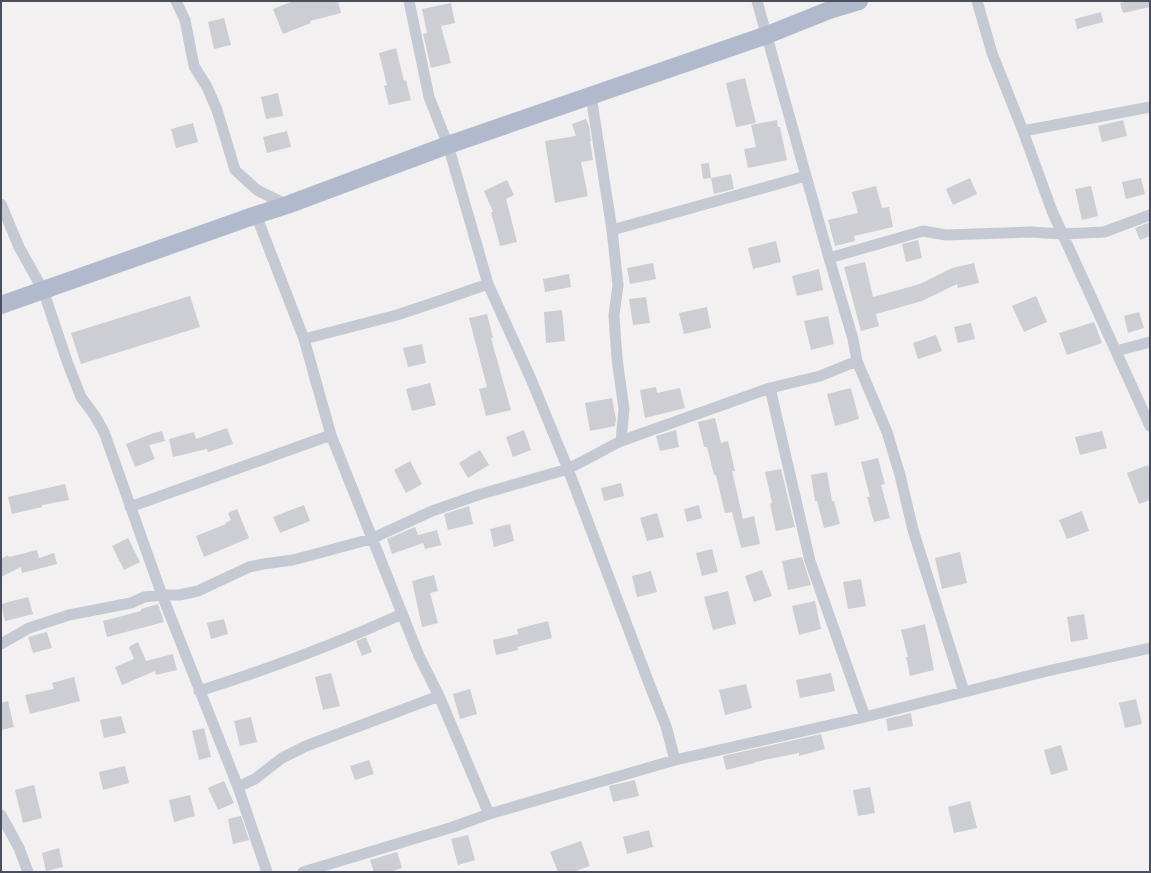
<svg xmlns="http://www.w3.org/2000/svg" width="1151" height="873" viewBox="0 0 1151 873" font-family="Rubik,sans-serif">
<rect width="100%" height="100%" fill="#f2f0f0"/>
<!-- building -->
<path fill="#cdced4" d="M293,1H338L341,13L310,21L311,23L283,34L273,9Z
M1129,1H1150V7L1123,13L1120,3Z
M451,3L455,23L441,26L451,63L431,68L423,34L427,33L422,9Z
M1101,12L1103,22L1077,29L1075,19Z
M224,18L231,45L214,49L208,22Z
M396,48L404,81L406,80L411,100L389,105L384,86L387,85L379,53Z
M745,78L756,123L736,127L726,83Z
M278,93L283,116L266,119L261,97Z
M586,119L589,126L591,141H590L593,160L581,162L588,196L555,203L545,141L576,136L572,124Z
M777,120L778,127H780L787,160L748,168L744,149L756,147L751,125Z
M1123,120L1127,136L1102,142L1098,126Z
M193,123L198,142L176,148L171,129Z
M287,131L291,147L267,153L263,137Z
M709,163L711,178L703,179L701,164Z
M731,174L734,189L714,194L711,178Z
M970,178L977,194L953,205L946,189Z
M1141,178L1145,194L1126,199L1122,182Z
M507,180L514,195L506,199L517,242L500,246L491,212H493L484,191Z
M876,186L882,208L889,207L893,227L854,236L855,241L835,246L828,220L858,213L852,192Z
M1091,186L1098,216L1082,220L1075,189Z
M1150,222V236L1140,240L1135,228Z
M918,240L922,258L906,262L902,244Z
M776,241L781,262L753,269L748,248Z
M865,262L873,297L920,284L952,268L974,263L979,283L958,288L957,284L922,301L876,314L879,326L861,331L844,267Z
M653,263L656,279L630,284L627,268Z
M819,269L823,290L797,296L792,276Z
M569,274L571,287L545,292L543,279Z
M190,296L200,327L81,364L71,333Z
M1036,296L1047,322L1024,332L1012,306Z
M646,297L650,323L633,325L629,299Z
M707,307L711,328L684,334L679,313Z
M562,310L565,341L546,343L544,312Z
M1139,312L1144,328L1128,333L1124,316Z
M487,314L493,338H491L511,410L486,416L479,389L487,387L469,318Z
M828,316L834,344L811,350L804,321Z
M1094,322L1102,343L1067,355L1059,333Z
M971,323L975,339L958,343L954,327Z
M936,335L942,351L918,359L913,343Z
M422,344L426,363L408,367L403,348Z
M430,383L436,405L412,411L406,389Z
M656,387L657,393L680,388L685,408L645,418L640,390Z
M851,388L859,419L835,426L827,394Z
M612,398L616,419L615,426L590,431L585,403Z
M715,418L721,443L728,441L735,471H732L743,519L754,516L760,544L741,548L732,512L725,513L716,475H714L707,447H704L698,422Z
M227,428L233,444L208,452L207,449L173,457L169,439L194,432L196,439Z
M524,430L531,450L513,457L506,437Z
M676,430L679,447L660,451L656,436Z
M162,431L165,441L149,445L155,459L135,467L126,444L151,434Z
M1102,431L1107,448L1080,455L1075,437Z
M480,450L489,465L468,478L459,463Z
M878,458L885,484L881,485L890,518L874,522L867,497H870L861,462Z
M410,461L422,484L406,493L394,470Z
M1148,465L1150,471V500L1139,504L1127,473Z
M781,469L795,527L776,531L770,504L772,503L765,472Z
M827,472L832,501H834L840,524L824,528L817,501H815L811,475Z
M621,483L624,496L604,501L601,488Z
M65,484L69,500L42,505V507L12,514L8,497Z
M304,505L310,521L280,533L273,517Z
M699,505L702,518L687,522L684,509Z
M469,506L473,524L448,530L444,514Z
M237,509L249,538L204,557L196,536L226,524L225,523L231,520L228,513Z
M1082,511L1089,531L1067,539L1059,520Z
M657,513L664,537L647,541L640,518Z
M510,524L514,541L494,547L490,529Z
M415,527L418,535L437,530L441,545L425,549L423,543L392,554L387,539Z
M128,538L140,562L124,570L112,546Z
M712,549L718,572L702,576L696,553Z
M37,550L39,558L54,553L57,564L22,573L21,567L1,577V559L8,555L9,557Z
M960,552L967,583L942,589L935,558Z
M802,557L811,585L788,590L782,561Z
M762,570L772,596L754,602L745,576Z
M651,571L657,592L637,597L632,576Z
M434,575L438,591L430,593L438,623L422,627L412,581Z
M861,579L866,606L848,609L843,582Z
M728,591L736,624L713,630L704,597Z
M28,597L33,614L5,621L1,604Z
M815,601L821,629L799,635L792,606Z
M158,604L164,622L107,637L103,621L141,611V609Z
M1084,614L1088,639L1071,642L1067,617Z
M224,619L228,634L211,639L207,623Z
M548,621L552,638L517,647L518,650L496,655L493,640L518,634L517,629Z
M925,624L934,670L910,676L906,657H908L901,630Z
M47,632L52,648L33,653L28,637Z
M366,637L372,652L362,656L356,641Z
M138,642L146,661L173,654L177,670L156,675L155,671L122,685L115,667L134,659L129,647Z
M331,673L340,706L323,710L315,677Z
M831,673L835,691L800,698L796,680Z
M74,677L80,701L30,714L25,695L54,689L52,683Z
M746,684L752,708L725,715L719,690Z
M470,689L477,714L460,719L453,694Z
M1136,699L1142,724L1125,728L1119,703Z
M8,701L14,727L1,730V703Z
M911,713L913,726L888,731L886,719Z
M121,716L126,733L104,738L100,720Z
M251,717L257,742L240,746L234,721Z
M204,728L211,757L199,760L192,731Z
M821,734L825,749L799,756V753L755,762V763L726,770L723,756Z
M1061,745L1068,770L1051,775L1044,750Z
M369,760L374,774L355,780L350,766Z
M125,766L129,783L103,790L99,772Z
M635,780L639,796L613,802L609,786Z
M224,781L234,803L218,810L208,788Z
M34,785L42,818L23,823L15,790Z
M870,787L875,813L858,816L853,790Z
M190,795L195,816L174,822L169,800Z
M970,801L977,828L954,833L948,807Z
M241,816L249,840L233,844L228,819Z
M649,830L653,847L627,854L623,837Z
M468,835L475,860L458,865L451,839Z
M581,841L590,866L573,872H558L550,852Z
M59,848L63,867L46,871L42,853Z
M397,852L402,868L390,872H374L370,860Z"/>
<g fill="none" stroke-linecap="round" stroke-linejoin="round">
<!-- minor -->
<path stroke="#c4c9d3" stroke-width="11" d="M176,1L185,20L194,66L207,87L217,110L235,170L257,190L287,205
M409,1L429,97L448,145L488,284L531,379L568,469L650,686L666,726L675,760
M757,1L829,258L853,339L857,361L887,432L900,475L913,530L964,692
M977,1L992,53L1023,131L1052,211L1150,426
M591,96L612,230L618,285L614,315L617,359L624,409L621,441
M1023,131L1150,107
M1,204L19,247L43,290L68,364L81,397L95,416L104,432L162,595L238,787L255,779L282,758L306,746L439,696
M256,215L304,339L331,435L419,656L439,696L489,814L675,760L865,717L1043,672L1150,648
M612,230L806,176
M829,258L923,231L946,235L1031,232L1062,234L1104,232L1150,215
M304,339L397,315L442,300L488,284
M1116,351L1150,342
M770,388L810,561L865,717
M130,507L331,435
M1,644L29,628L69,615L131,603L144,597L162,595H179L198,591L249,567L263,564L293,560L371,539L432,511L481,494L568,469L621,441L770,388L820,376L857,361
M199,691C269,669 336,644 402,614
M238,787L267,872
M1,815L19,848L28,872
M303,872L453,827L489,814"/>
<!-- primary -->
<path stroke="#b1bacc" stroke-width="18" d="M1,305L256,215L287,205L448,145L767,35L832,9L859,1"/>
</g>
<!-- border -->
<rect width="1151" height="873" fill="none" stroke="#494f5c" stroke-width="4"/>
</svg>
